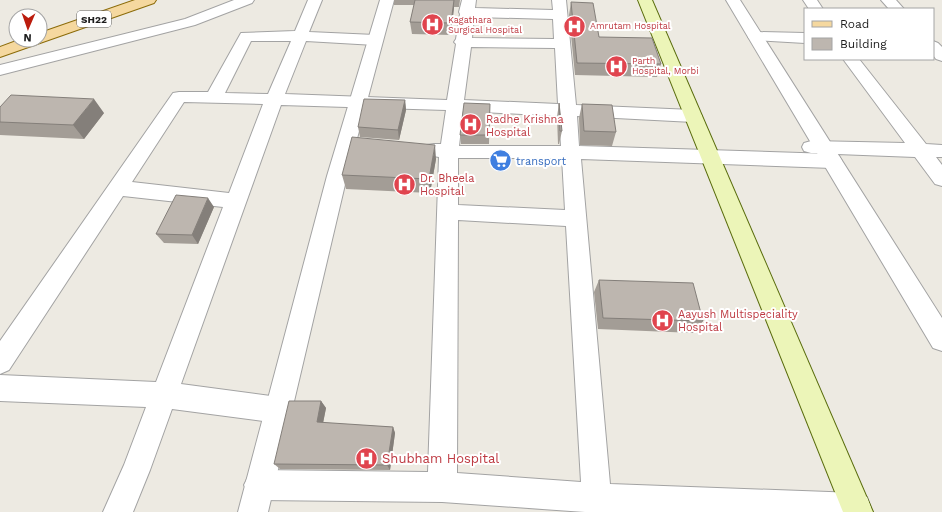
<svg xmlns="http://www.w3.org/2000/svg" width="942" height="512" viewBox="0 0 942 512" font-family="'Work Sans',sans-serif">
<rect width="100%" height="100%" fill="#edeae2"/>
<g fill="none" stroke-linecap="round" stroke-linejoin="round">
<defs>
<path id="minor" d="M234,0H254L252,3L195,25L0,75V65L185,19Z
M308,0H322L309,32L375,35L380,37L383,40L380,43L375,45L306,41L285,94L447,100L456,44L454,42L456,39L460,14L459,12L462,0H476L475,8L553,10L552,0H566L576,105L693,110L699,112L702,116L699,120L693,122L577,116L579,146L832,154L839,156L842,161L839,166L832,168L581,159L610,484L856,493L867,497L871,508L869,512H585L442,502L259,500L249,495L244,485L249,475L259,470L428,472L439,157L427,155L425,150L427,145L434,144H441L446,110L281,105L181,384L278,397L287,401L291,410L287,419L278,423L172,409L150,470L133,512H103L124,465L146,407L0,401V375L156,382L223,207L123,196L9,370L0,374V341L173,93L179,92H208L241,33L295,31ZM474,17L553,19L554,39L472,38ZM251,41H291L268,94L225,93ZM471,47L555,48L558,104L464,100ZM184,102L263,104L229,193L132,182ZM463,111L559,116L561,146H459ZM458,158H562L565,210L458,205ZM458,220L566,226L581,482L457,473Z
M803,0H817L823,9H809Z
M881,0H896L904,9H889Z
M756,32L805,33V43L751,40L748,37L751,34Z
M933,41L938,43L942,47V61L936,59L933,55Z
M843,59H859L926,144L942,145V157H936L942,165V186L935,184L915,157L811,153L804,151L802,147L804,143L811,141L905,143Z"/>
<path id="tertiary" d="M380,0H394L347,176L268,512H238L327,176Z
M726,0H740L942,318V351L933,348Z"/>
<path id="secondary" d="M638,0H652L873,512H843Z"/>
<path id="primary" d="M135,0H156L154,3L0,57V47L19,40H40V33Z"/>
</defs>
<!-- minor casing -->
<use href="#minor" stroke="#a3a3a3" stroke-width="2"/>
<!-- tertiary casing -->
<use href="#tertiary" stroke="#a3a3a3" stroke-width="2"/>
<!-- secondary casing -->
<use href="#secondary" stroke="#586b0b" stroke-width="2"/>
<!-- primary casing -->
<use href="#primary" stroke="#8b6b09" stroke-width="2"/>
<!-- minor -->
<use href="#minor" fill="#fff" fill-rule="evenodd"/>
<!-- tertiary -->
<use href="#tertiary" fill="#fff" fill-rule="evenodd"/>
<!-- secondary -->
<use href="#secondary" fill="#ecf5b8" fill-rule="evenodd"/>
<!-- primary -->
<use href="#primary" fill="#f5d89f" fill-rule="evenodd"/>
</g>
<!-- wall -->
<path fill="#a39d96" d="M394,0H460L459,7H454L451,35L412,34L410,22L414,5H394Z
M571,2L599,37L661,64L657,77L575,75L569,15Z
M405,100L406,110L399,140L360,137L358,127Z
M559,103L562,131L559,144H558L557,117Z
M490,104L489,144H461L460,135Z
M582,104L616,132L612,146L580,145L579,118Z
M0,107L104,113L84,139L0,135Z
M436,159L430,193L346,189L342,175Z
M214,207L198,244L164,243L156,234Z
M599,280L703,321L694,333L598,329L594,292Z
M321,401L326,408L323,423L393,427L395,433L390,470L280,469L274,464Z"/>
<!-- shaded-wall -->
<path fill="#847f7a" d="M454,0V7L451,35V23Z
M94,99L104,113L84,139L73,125Z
M405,100L406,110L399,140L398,130Z
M435,145L436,159L430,193L429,179Z
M208,198L214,207L198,244L192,235Z
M321,401L326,408L322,428L317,422Z
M393,427L395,433L390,470L387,465Z"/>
<!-- building -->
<path fill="#bdb6af" stroke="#847f7a" d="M415,0H454L451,23L410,22Z
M571,2L593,3L599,37L652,38L661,64L577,63Z
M11,95L94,99L73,125L0,122V107Z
M364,99L405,100L398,130L358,127Z
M464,103L490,104L489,135H460Z
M559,103L562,131H560Z
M582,104L612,105L616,132L584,131Z
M352,137L435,145L429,179L342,175Z
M176,195L208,198L192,235L156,234Z
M599,280L693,283L703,321L603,318Z
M289,401H321L317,422L393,427L387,465L274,464Z"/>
<!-- icons -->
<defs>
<symbol id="hospital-disc" viewBox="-11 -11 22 22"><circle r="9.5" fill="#e0444e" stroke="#fff"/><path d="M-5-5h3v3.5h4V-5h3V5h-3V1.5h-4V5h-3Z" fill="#fff"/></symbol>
<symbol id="supermarket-disc" viewBox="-11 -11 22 22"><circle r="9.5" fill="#3f7fe0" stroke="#fff"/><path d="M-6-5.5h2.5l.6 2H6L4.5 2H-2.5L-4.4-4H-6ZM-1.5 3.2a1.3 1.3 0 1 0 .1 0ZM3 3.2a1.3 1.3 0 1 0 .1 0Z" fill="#fff"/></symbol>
</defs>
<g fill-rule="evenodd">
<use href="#hospital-disc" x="420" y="12" width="25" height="25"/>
<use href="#hospital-disc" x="562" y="14" width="25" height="25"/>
<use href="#hospital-disc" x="604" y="54" width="25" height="25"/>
<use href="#hospital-disc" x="458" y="112" width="25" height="25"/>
<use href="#supermarket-disc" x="488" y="148" width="25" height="25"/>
<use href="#hospital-disc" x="392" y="172" width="25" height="25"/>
<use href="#hospital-disc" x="650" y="308" width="25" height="25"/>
<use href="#hospital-disc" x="354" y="446" width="25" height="25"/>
</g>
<g text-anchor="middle" stroke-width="4" stroke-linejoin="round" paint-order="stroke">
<!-- far-health labels -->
<g font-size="9" fill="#be3a42" stroke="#fff" text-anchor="start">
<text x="448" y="23">Kagathara<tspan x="448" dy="10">Surgical Hospital</tspan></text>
<text x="590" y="29">Amrutam Hospital</text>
<text x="632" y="64">Parth<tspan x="632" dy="10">Hospital, Morbi</tspan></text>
</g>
<!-- shield labels -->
<rect fill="#fff" stroke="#606060" stroke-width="1" x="77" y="11" width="34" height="16" rx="3"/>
<g font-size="10" font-weight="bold" fill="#1c1c1c">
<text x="94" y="23">SH22</text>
</g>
<!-- health labels -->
<g font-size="11" fill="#be3a42" stroke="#fff" text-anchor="start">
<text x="486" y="123">Radhe Krishna<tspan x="486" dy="13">Hospital</tspan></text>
<text x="420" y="182">Dr. Bheela<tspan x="420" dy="13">Hospital</tspan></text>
<text x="678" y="318">Aayush Multispeciality<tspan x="678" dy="13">Hospital</tspan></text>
</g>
<!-- shop labels -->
<g font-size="11" fill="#366cbe" stroke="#fff" text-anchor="start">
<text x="516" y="165">transport</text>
</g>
<!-- near-health labels -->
<g font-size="13" fill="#be3a42" stroke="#fff" text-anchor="start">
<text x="382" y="463">Shubham Hospital</text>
</g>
</g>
<!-- legend -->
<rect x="804" y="8" width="130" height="52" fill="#ffffff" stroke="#a4a4a4"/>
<rect x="812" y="21" width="20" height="6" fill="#f5d89f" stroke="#a4a4a4"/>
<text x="840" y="28" font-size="12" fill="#1c1c1c">Road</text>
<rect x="812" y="38" width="20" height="12" fill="#bdb6af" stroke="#a4a4a4"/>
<text x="840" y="48" font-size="12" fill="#1c1c1c">Building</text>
<!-- north arrow -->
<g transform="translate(28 28) rotate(182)"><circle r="19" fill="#ffffff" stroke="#a4a4a4"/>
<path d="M0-3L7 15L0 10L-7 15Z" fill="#bb1c0d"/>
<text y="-6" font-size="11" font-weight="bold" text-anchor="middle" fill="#1c1c1c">N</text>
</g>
</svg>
